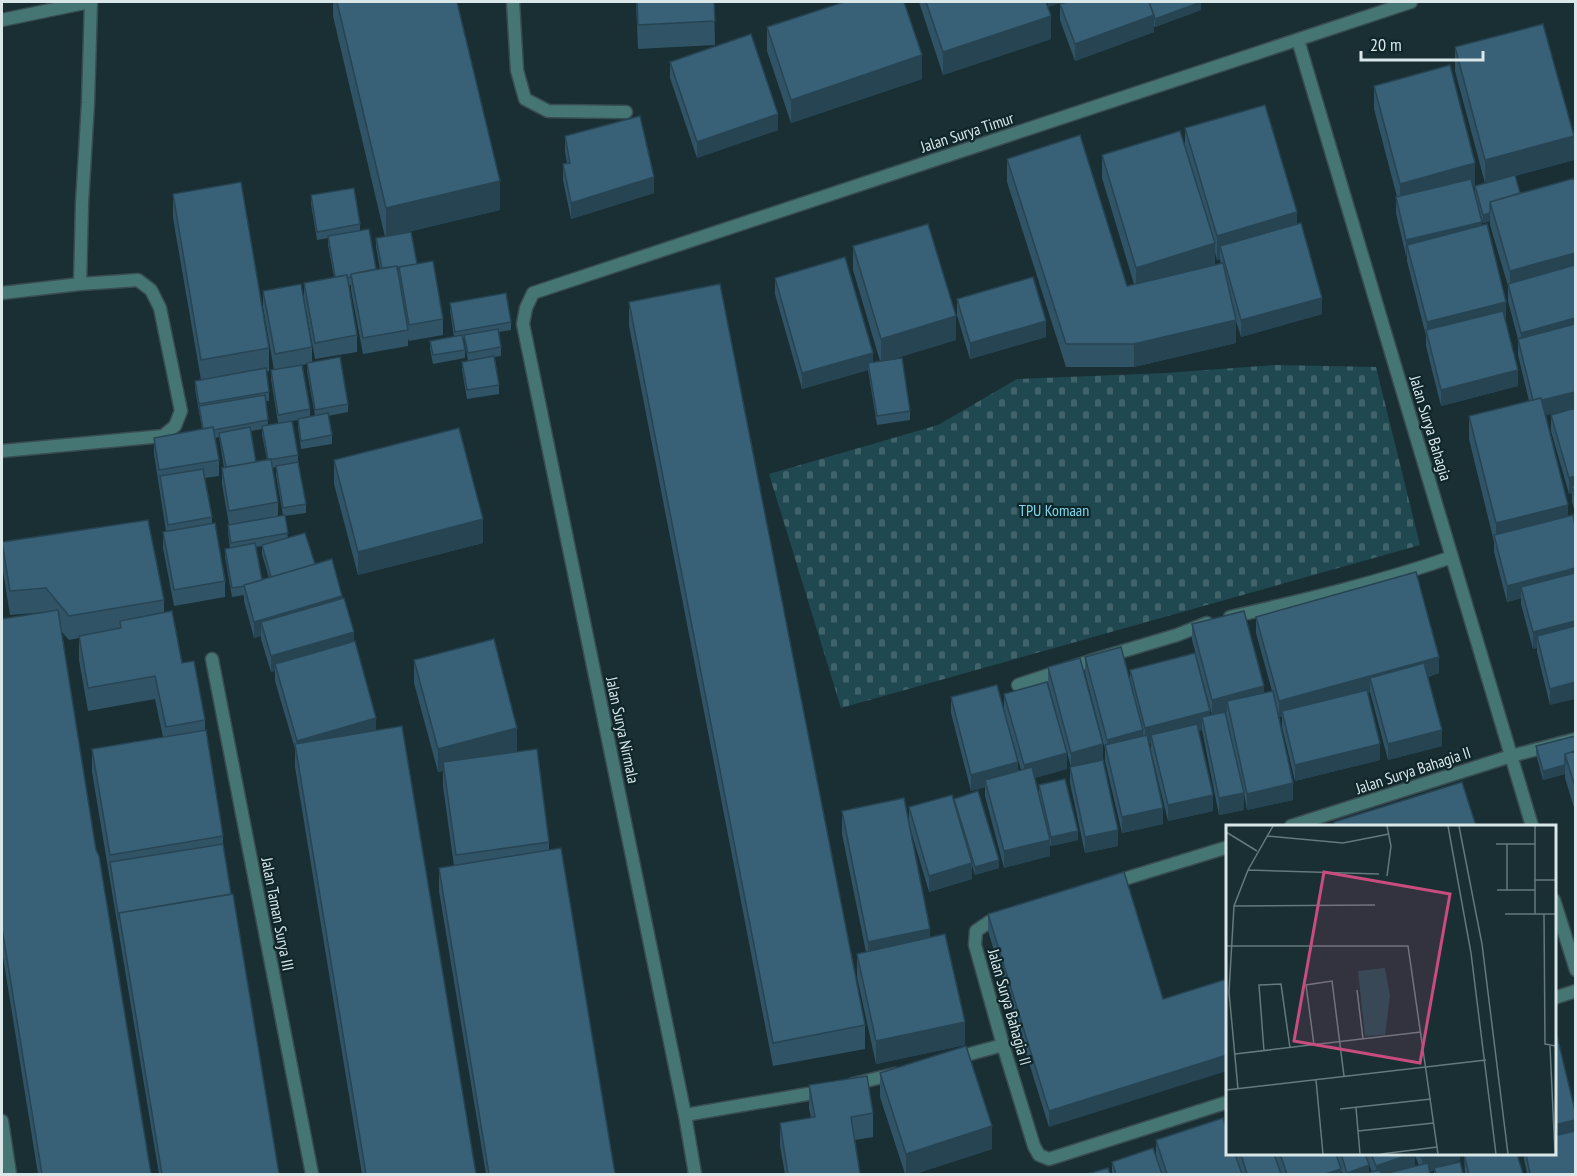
<svg xmlns="http://www.w3.org/2000/svg" width="1577" height="1176" viewBox="0 0 1577 1176" font-family="'PT Sans Narrow',sans-serif">
<defs>
<pattern id="cemetery-stones" width="16" height="16" patternUnits="userSpaceOnUse" patternTransform="scale(1.5)"><rect width="16" height="16" fill="#204850"/><path d="M2 7V4a2 2 0 0 1 4 0v3zM10 15v-3a2 2 0 0 1 4 0v3z" fill="#406269"/></pattern>
</defs>
<rect width="100%" height="100%" fill="#192f34"/>
<!-- cemetery -->
<path fill="url(#cemetery-stones)" d="M1274,365L1376,367L1420,545L841,708L769,474L938,425L1017,379L1165,373Z"/>
<g fill="none" stroke-linecap="round" stroke-linejoin="round">
<defs>
<path id="lane" d="M513,2L517,70L525,99L548,111L626,112
M2,20L89,2
M80,284L82,203L88,103L91,2
M2,293L80,284L138,280L151,290L160,308L181,411L175,426L163,436L2,451"/>
<path id="street" d="M1298,40L1532,826
M1230,617C1305,600 1380,582 1452,557
M212,659L312,1174
M1018,685L1090,661L1177,635L1207,623
M1291,826L1511,756L1576,739
M1111,883L1228,847
M1554,900L1576,970
M1003,918L989,922L976,931L975,945L1003,1045L1034,1146L1039,1155L1049,1159L1228,1102
M1554,998L1576,991
M955,1058L1003,1045
M853,1084L895,1074
M685,1115L825,1091
M2,1121L10,1174
M695,1174L685,1115L523,324L526,308L533,293L1411,2"/>
</defs>
<!-- lane casing -->
<use href="#lane" stroke="#384c51" stroke-width="15"/>
<!-- street casing -->
<use href="#street" stroke="#384c51" stroke-width="15"/>
<!-- lane -->
<use href="#lane" stroke="#467673" stroke-width="12"/>
<!-- street -->
<use href="#street" stroke="#467673" stroke-width="12"/>
</g>
<!-- wall -->
<path fill="#305366" fill-rule="evenodd" d="M333,2H457L500,210L399,234L417,264L443,319V335L409,341L408,339V346L363,354L351,290V285L349,286L357,335V352L315,359L304,299V283L334,277L328,245V238L317,240L311,204V195L360,224V231L376,269H380L376,247V238L385,237L333,16Z
M636,2H714L715,45L638,49Z
M919,2H1046L1051,39L943,75Z
M1060,4L1201,10L1155,27L1154,26V32L1075,61L1060,20Z
M767,27L922,79L791,123L767,51Z
M1455,47L1574,160L1515,176L1520,193L1575,178V513L1572,502V493L1569,494L1551,431V415L1573,408L1546,415L1568,505L1550,705L1537,652V648L1533,649L1521,604V598L1507,602L1494,552V542L1469,439V416L1529,401L1518,355V339L1508,301V286L1490,225V221L1483,223L1475,194V187H1473L1482,225L1506,318H1505L1518,386L1441,406L1426,346V336L1407,261V256H1406L1396,213V197H1397L1374,109V86L1475,186L1485,183L1455,71Z
M670,62L778,130L697,158L670,78Z
M1185,128L1297,224L1322,314L1241,337L1236,321V343L1134,367H1066L1007,182V159L1127,286L1134,284L1102,178V155L1185,147ZM1215,252L1217,260L1220,259L1221,264L1215,265Z
M565,136L654,193L571,219L563,180V164L567,163L565,152Z
M173,194L269,348V371L266,372L269,392V401H266L268,425L298,455V463L306,504V513L285,516L288,538L315,564L342,599L376,731L476,1174H362L295,767V749L275,681V671L271,672L261,639V636L254,638L244,601V595L232,597L225,557V549L230,548L228,533V525H229L222,484V468H224L219,437L215,438L219,460V476L205,478L212,517V523L225,581V597L174,606L163,548V532L166,531L154,454V438L202,429L195,389V381L201,380L173,218ZM262,429V435L267,460L256,462L251,431ZM276,467V475L283,515L278,516V502L272,468ZM262,546V554L269,578L262,580L256,547Z
M853,246L956,340L889,360L910,411V420L877,425L868,370L802,389L775,294V278L873,363L880,361L853,270Z
M263,291L312,347V362L348,404V412L328,416L332,435V444L301,449L298,427V420L278,423L271,379V370H274L263,307ZM307,364V371L315,416L310,417V409L302,365Z
M957,299L1046,337L970,359L957,315Z
M629,302L865,1025V1049L773,1066L629,326Z
M450,303L511,322V330L499,332L501,347V356L494,357L499,385V394L467,399L462,370V362L468,361L464,338L463,339L465,350V358L433,364L430,349V341L454,337L450,311Z
M334,460L483,543L358,575L334,484Z
M2,542L164,600V613L182,663L205,720V730L223,836V844L279,1174H159L92,772V749L163,737L155,699L88,711L79,660V638L69,640L61,631L96,850L151,1174H38L2,951V619L46,612L10,615L2,565Z
M1256,617L1439,673L1428,677L1442,746L1388,760L1370,692L1368,693L1380,760L1295,781L1282,727V717H1279L1276,704L1293,800L1247,810L1244,794V810L1219,815L1202,730L1198,731L1213,811L1168,821L1151,751V743L1149,744L1163,824L1122,833L1105,761V749L1085,673V657L1130,683V670L1210,715H1212L1192,640V624L1264,693L1272,691L1256,633Z
M414,660L517,751L513,752L549,842V850L615,1174H486L439,891V868L454,866L443,786V771L438,772L414,683Z
M1048,667L1103,761L1118,846L1085,853L1070,783V767H1071L1048,683Z
M1004,694L1067,769L1034,778L1039,793V785L1078,840L1051,846L1050,845V856L1004,868L985,796V787L971,791L951,713V697L1018,771L1021,770L1004,710Z
M1575,736V811L1565,778V774L1543,780L1536,754V746Z
M954,799L999,868L975,875L972,865V879L929,892L909,824L930,937L965,1045L876,1064L857,977V954L866,952L842,834V811L909,824V807L954,802Z
M988,914L1163,999L1049,1127L988,931Z
M880,1073L992,1149L915,1174H905L880,1097Z
M809,1085L873,1113V1137L855,1140L860,1174H785L780,1146V1123L811,1118L809,1108Z
M1156,1140L1242,1174H1112V1162L1156,1156Z
M1235,1154H1274L1281,1174H1242Z
M1274,1154H1365L1369,1173L1372,1172L1365,1154H1460V1160L1447,1165L1463,1174H1434V1170L1430,1172V1174H1343L1341,1171V1174H1281ZM1415,1155L1419,1166L1415,1167Z
M1464,1154H1517L1523,1174H1465Z
M1524,1154H1554L1575,1174H1527L1524,1159Z"/>
<!-- shaded-wall -->
<path fill="#274453" d="M1048,2H1064L1048,7Z
M1201,2V10L1155,27V19Z
M1154,15V32L1075,61V44Z
M1051,16V39L943,75V52Z
M922,55V79L791,123V100Z
M778,114V130L697,158V142Z
M1574,136V160L1485,184V160Z
M1475,163V187L1400,207V184Z
M654,177V193L571,219V203Z
M500,181V210L386,237V208Z
M1297,212V235L1220,246V259L1217,260V236Z
M1490,213V221L1483,223V215Z
M1482,222V238L1407,245V256H1406V240Z
M1215,243V267L1136,291V268Z
M1575,253V276L1510,295V271Z
M1322,298V314L1241,337V320Z
M1506,302V318L1428,338L1427,332V322Z
M956,316V340L881,363V339Z
M1575,318V334L1521,350V333Z
M1236,320V343L1134,367V344Z
M1046,321V337L970,359V343Z
M873,353V369L868,363V370L802,389V373Z
M1518,370V386L1441,406V390Z
M1575,392V408L1534,418V402Z
M1575,476V492L1572,486V493L1569,494V478Z
M1568,505V528L1496,539V523Z
M483,519V543L358,575V552Z
M1575,568V584L1521,587V598L1507,602V586Z
M342,596V612L261,622V636L254,638V622Z
M1575,621V638L1537,636V648L1533,649V632Z
M354,632V648L275,664V671L271,672V656Z
M1439,657V673L1374,691L1370,678V692L1284,716L1282,711V717H1279V701Z
M1575,682V699L1550,705V689Z
M1264,686V702L1227,701V712L1212,716V700Z
M1210,711V727L1202,717V730L1153,742L1151,735V743L1145,744V728Z
M376,718V734L297,757V741Z
M517,728V751L444,770L443,762V771L438,772V749Z
M1143,730V746L1107,753V740Z
M1442,730V746L1388,760V744Z
M1103,744V761L1071,770V753Z
M1380,744V760L1295,781V765Z
M1067,753V769L1024,781V765Z
M1018,762V778L985,780V787L971,791V775Z
M1565,765V774L1543,780V771Z
M1293,783V800L1247,810V794Z
M1244,793V810L1219,815V798Z
M1213,795V811L1168,821V805Z
M1163,808V824L1122,833V817Z
M1118,830V846L1085,853V837Z
M1078,831V840L1051,846V837Z
M1050,840V856L1004,868V851Z
M999,860V868L975,875V867Z
M972,863V879L929,892V876Z
M930,929V952L868,965V942Z
M965,1022V1045L876,1064V1041Z
M1227,1055V1071L1049,1127V1111Z
M1575,1120V1136L1554,1141V1125Z
M992,1126V1149L915,1174H906V1154Z
M1411,1154H1415V1168L1384,1174H1376V1166Z
M1435,1154H1460V1160L1422,1174V1158Z
M1369,1165V1174H1347V1173Z
M1341,1169V1174H1325Z"/>
<!-- building -->
<path fill="#386177" stroke="#274453" stroke-width="1.5" d="M337,2H457L500,181L386,208Z
M637,2H714L715,21L638,25Z
M844,2H904L922,55L791,100L767,27Z
M926,2H1046L1051,16L943,52Z
M1067,2H1149L1154,15L1075,44L1060,4Z
M1149,2H1201L1155,19Z
M1543,24L1574,136L1485,160L1455,47Z
M751,34L778,114L697,142L670,62Z
M1450,65L1475,163L1400,184L1374,86Z
M1265,105L1297,212L1217,236L1185,128Z
M640,116L654,177L571,203L563,164L570,163L565,136Z
M1180,131L1215,243L1136,268L1102,155Z
M1080,135L1127,286L1223,263L1236,320L1134,344H1066L1007,159Z
M1515,175L1520,193L1490,202V213L1483,215L1475,186Z
M1575,178V253L1510,271L1490,202Z
M1471,179L1482,222L1406,240L1396,197Z
M241,182L269,348L201,360L173,194Z
M354,188L360,224L317,232L311,195Z
M1301,223L1322,298L1241,320L1220,246Z
M928,224L956,316L881,339L853,246Z
M1487,224L1506,302L1427,322L1407,245Z
M369,229L376,269L351,274V277L347,278V275L335,277L328,236Z
M411,232L417,264L399,267V268L397,269V266L382,268L376,238Z
M845,257L873,353L802,373L775,278Z
M433,261L443,319L409,325L399,267Z
M1575,265V318L1521,333L1508,284Z
M397,266L408,330L363,338L351,274Z
M347,275L357,335L315,343L304,283Z
M1033,277L1046,321L970,343L957,299Z
M301,284L312,347L275,354L263,291Z
M720,284L865,1025L773,1043L629,302Z
M506,293L511,322L455,332L450,303Z
M1503,311L1518,370L1441,390L1426,330Z
M1575,324V392L1542,400L1541,398L1533,400L1518,339Z
M498,329L501,347L468,353L464,335Z
M462,335L465,350L433,355L430,341Z
M494,356L499,385L467,390L462,362Z
M340,357L348,404L315,410L307,363Z
M902,358L910,411L877,416L868,363Z
M302,365L310,409L278,415L271,370Z
M266,368L269,392L199,404L195,381Z
M265,395L268,420L214,430L213,427L203,429L199,406Z
M1541,398L1568,505L1496,523L1469,416Z
M1575,408V476L1569,478L1551,415Z
M328,413L332,435L301,441L298,419Z
M292,421L298,455L268,460L262,426Z
M213,427L219,460L159,470L154,438Z
M250,427L256,462L226,467L219,433Z
M459,428L483,519L358,552L334,460Z
M271,459L278,502L229,511L222,468Z
M298,462L306,504L283,508L276,466Z
M203,469L212,517L168,525L160,476Z
M1575,485V497L1572,486Z
M285,515L288,533L231,543L228,525Z
M1573,515L1575,526V568L1507,586L1494,535Z
M148,520L164,600L69,616L46,588L10,591L2,542Z
M215,523L225,581L174,590L163,532Z
M305,533L315,564L271,577L262,545Z
M255,543L262,580L244,585V586L232,588L225,549Z
M332,559L342,596L254,622L244,585Z
M1416,572L1439,657L1279,701L1256,617Z
M1575,573V621L1533,632L1521,587Z
M344,598L354,632L271,656L261,622Z
M58,610L96,850L99,856L151,1174H42L2,928V619Z
M172,611L182,663L194,661L205,720L166,727L155,676L88,688L79,636L121,628L120,621Z
M1244,611L1264,686L1212,700L1192,624Z
M1575,626V682L1550,689L1537,636Z
M494,639L517,728L438,749L414,660Z
M355,641L376,718L297,741L275,664Z
M1121,647L1143,730L1107,740L1085,657Z
M1195,653L1210,711L1145,728L1130,670Z
M1080,658L1103,744L1071,753L1048,667Z
M1424,663L1442,730L1388,744L1370,678Z
M1047,682L1067,753L1024,765L1004,694Z
M997,685L1018,762L971,775L951,697Z
M1367,690L1380,744L1295,765L1282,711Z
M1273,691L1293,783L1247,794L1227,701Z
M1225,712L1244,793L1219,798L1202,717Z
M1197,724L1213,795L1168,805L1151,735Z
M402,726L476,1174H366L295,744Z
M206,730L223,836L110,855L92,749Z
M1147,735L1163,808L1122,817L1105,745Z
M1575,736V751L1565,754V765L1543,771L1536,746Z
M537,749L549,842L456,855L443,762Z
M1575,751V787L1565,754Z
M1103,760L1118,830L1085,837L1070,767Z
M1032,767L1050,840L1004,851L985,780Z
M1065,779L1078,831L1051,837L1039,785Z
M1462,782L1476,826H1335L1334,822Z
M978,791L999,860L975,867L954,799Z
M952,795L972,863L929,876L909,807Z
M904,798L930,929L868,942L842,811Z
M223,844L231,894L119,913V920L110,862Z
M561,848L615,1174H489L439,868Z
M1124,872L1163,999L1227,979V1055L1049,1111L988,914Z
M233,894L279,1174H162L119,913Z
M945,934L965,1022L876,1041L857,954Z
M1557,1036L1575,1111V1120L1554,1125V1037Z
M966,1046L992,1126L906,1154L880,1073Z
M867,1076L873,1113L851,1117L860,1174H788L780,1123L815,1117L809,1085Z
M1223,1118L1227,1131V1154H1235L1242,1174H1167L1156,1140Z
M1575,1131V1174H1530L1526,1154H1554V1136Z
M1153,1148L1162,1174H1116L1112,1162Z
M1241,1154H1274L1281,1174H1247Z
M1280,1154H1336L1341,1169L1325,1174H1287Z
M1341,1154H1365L1369,1165L1347,1173Z
M1371,1154H1411L1376,1166Z
M1420,1154H1435L1422,1158Z
M1464,1154H1517L1523,1174H1469Z
M1460,1162L1463,1174H1436L1434,1168Z
M1428,1163L1430,1174H1384Z
M1108,1168L1110,1174H1087Z
M1380,1170L1381,1174H1362Z"/>
<g text-anchor="middle" stroke-width="4.5" stroke-linejoin="round" paint-order="stroke">
<!-- street labels -->
<g font-size="16" fill="#d9e7e9" stroke="#0f262a">
<text transform="translate(967 132) rotate(-18)" y="6">Jalan Surya Timur</text>
<text transform="translate(1431 428) rotate(73)" y="6">Jalan Surya Bahagia</text>
<text transform="translate(623 730) rotate(78)" y="6">Jalan Surya Nirmala</text>
<text transform="translate(1413 770) rotate(-18)" y="6">Jalan Surya Bahagia II</text>
<text transform="translate(278 914) rotate(79)" y="6">Jalan Taman Surya III</text>
<text transform="translate(1010 1007) rotate(74)" y="6">Jalan Surya Bahagia II</text>
</g>
<!-- park labels -->
<g font-size="16" fill="#82d9eb" stroke="#0f262a">
<text x="1054" y="516">TPU Komaan</text>
</g>
</g>
<!-- overview -->
<g transform="translate(1226 825)">
<rect width="330" height="330" fill="#192f34"/>
<path d="M159,143L164,171L159,210L139,211L132,146Z" fill="#204850"/>
<path fill="none" stroke="#66797c" stroke-width="1.5" d="M222,1L245,128L270,329M233,1L256,119L282,329M0,7L31,26M41,11L117,18L163,9M270,19H309M281,19V65M22,45L153,49M161,51L165,21L161,1M309,55H330M271,65H309M8,81L149,80M279,89H330M309,89V1M318,89L319,219L330,221M0,121H182L212,329M131,165L137,214M88,220L80,160L106,156L118,251M324,221L329,329M38,226L33,160L55,159L64,223M9,229L195,207M90,255L97,329M12,264L3,167L8,81L22,45L47,1M0,265L260,235M130,283L134,329M114,284L205,274M132,306L208,298M155,329L211,322"/>
<path fill="#c84c7e" fill-opacity="0.15" stroke="#c84c7e" stroke-width="3" d="M98,47L224,69L194,238L68,216Z"/>
<rect width="330" height="330" fill="none" stroke="#d9e7e9" stroke-width="3"/>
</g>
<!-- border -->
<rect width="1577" height="1176" fill="none" stroke="#d9e7e9" stroke-width="6"/>
<!-- scale -->
<path d="M1361 51v9h122v-9" fill="none" stroke="#d9e7e9" stroke-width="3"/>
<text x="1370" y="51" font-size="18" fill="#d9e7e9" stroke="#0f262a" stroke-width="4.5" paint-order="stroke">20 m</text>
</svg>
